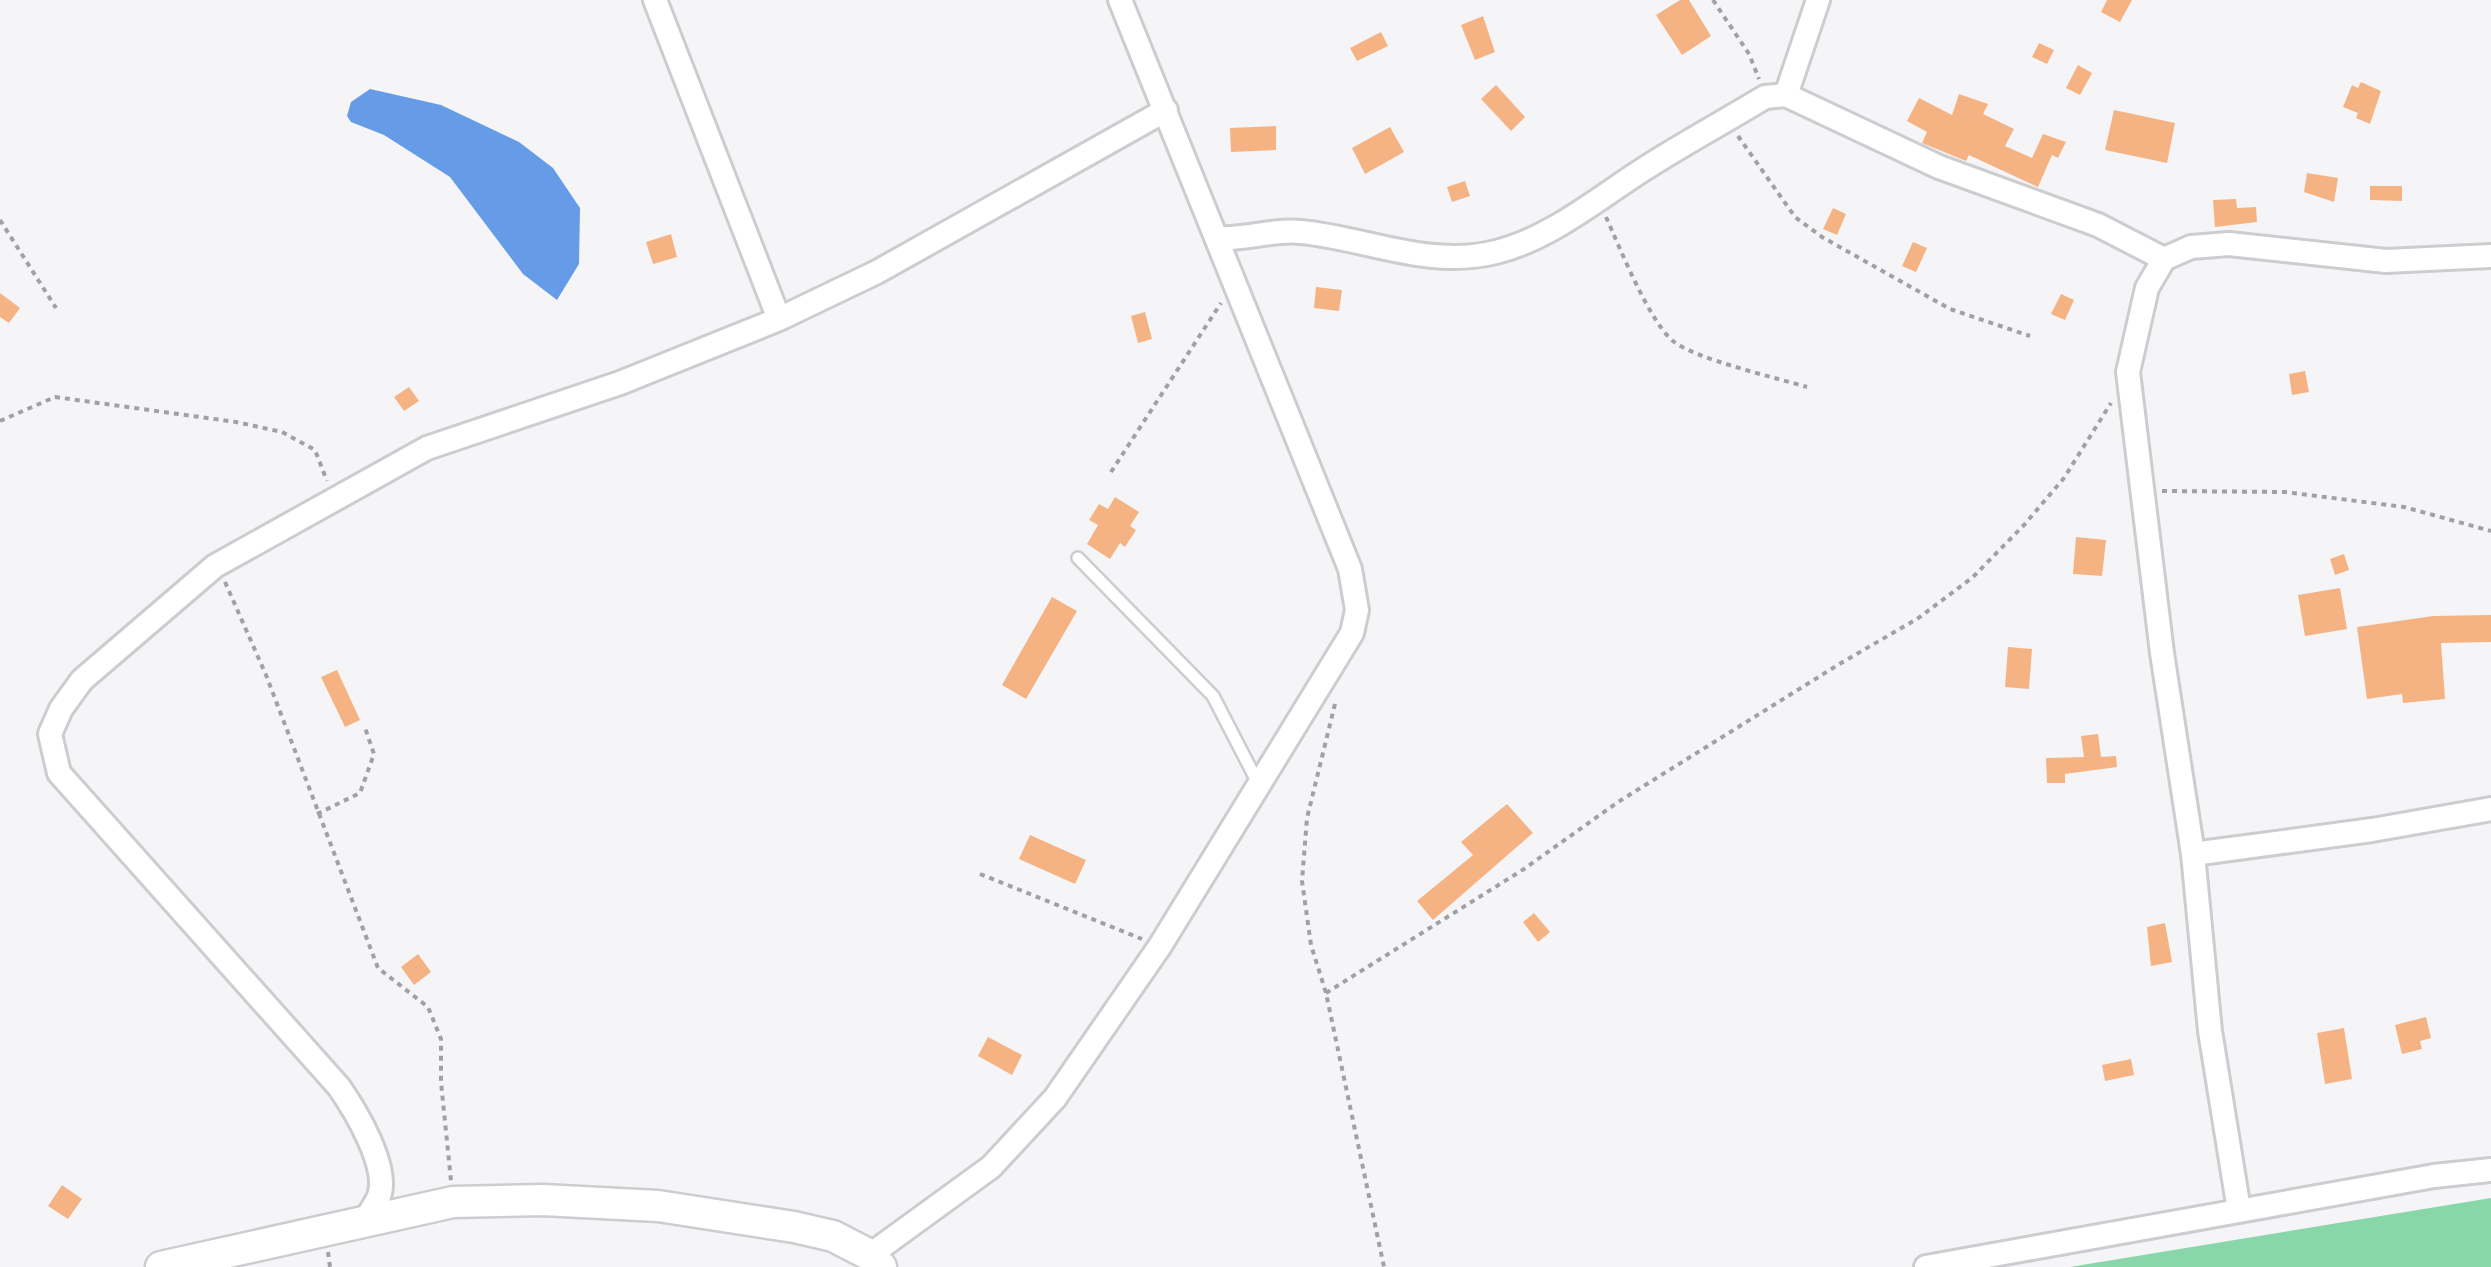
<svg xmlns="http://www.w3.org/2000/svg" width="2491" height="1267" viewBox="0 0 2491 1267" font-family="Arial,sans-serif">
<rect width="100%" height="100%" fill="#f5f5f8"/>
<!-- green -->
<path fill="#88d6aa" d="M2491,1198V1267H2070Z"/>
<!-- water -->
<path fill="#669ce7" d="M370,89L441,105L519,142L553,168L580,208L579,264L557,300L523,274L450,177L384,135L351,122L347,116L351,102Z"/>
<!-- building -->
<path fill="#f5b383" d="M1680,0H1689L1711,36L1682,55L1656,15Z
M2107,0H2132L2120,22L2101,12Z
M1483,16L1495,52L1475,60L1461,25Z
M1381,32L1388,46L1357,61L1350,48Z
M2039,43L2054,50L2047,64L2032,57Z
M2078,65L2092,73L2080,95L2066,88Z
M2361,82L2381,91L2370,124L2356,118L2358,113L2343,107L2352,85L2358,88Z
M1496,85L1525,117L1511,131L1481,99Z
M1959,94L1988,104L1983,114L2014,129L2005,146L2032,158L2043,134L2066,142L2058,158L2052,155L2038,187L1969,155L1966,161L1922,143L1927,132L1907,121L1919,98L1952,115Z
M2114,110L2175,123L2167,163L2105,150Z
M1276,126V150L1231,152L1230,128Z
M1390,127L1404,152L1365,174L1352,148Z
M2307,173L2338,178L2334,202L2304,192Z
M1465,181L1470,196L1452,202L1447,187Z
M2370,186H2402V201L2370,200Z
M2236,199L2237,208L2256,207L2257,222L2215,227L2213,200Z
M1833,208L1846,214L1837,235L1823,229Z
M671,234L677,257L653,264L646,242Z
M1913,242L1927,248L1916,272L1902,266Z
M1316,287L1342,290L1339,311L1314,308Z
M0,293L20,308L9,323L0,317Z
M2061,294L2074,300L2065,320L2051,314Z
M1145,312L1152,339L1138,343L1131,316Z
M2305,371L2309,392L2292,395L2289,374Z
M409,387L419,401L404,411L394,397Z
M1115,497L1139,512L1130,526L1136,530L1125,547L1120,543L1110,559L1087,544L1098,525L1089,520L1099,504L1108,509Z
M2076,537L2106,540L2102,576L2073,574Z
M2344,554L2349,570L2335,575L2330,559Z
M2340,588L2347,629L2305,636L2298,595Z
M1052,597L1077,611L1026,699L1002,685Z
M2491,615V642L2441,643L2445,699L2403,703L2402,694L2367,699L2357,627L2433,616Z
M2008,647L2032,649L2029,689L2005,687Z
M337,670L360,720L345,727L321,677Z
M2098,734L2101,757L2116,756L2117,767L2065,774V783H2047L2046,758L2084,757L2081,736Z
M1507,804L1533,833L1433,920L1417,901L1473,855L1461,842Z
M1030,835L1086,860L1075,884L1019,859Z
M1534,913L1550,932L1538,942L1523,922Z
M2165,923L2172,962L2151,966L2147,927Z
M418,954L431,972L414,985L401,967Z
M2426,1017L2431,1038L2420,1041L2422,1049L2402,1054L2395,1025Z
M2344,1028L2352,1079L2325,1084L2317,1033Z
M988,1037L1022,1055L1012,1075L978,1056Z
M2131,1059L2134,1075L2105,1081L2102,1065Z
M62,1185L82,1199L68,1219L48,1206Z"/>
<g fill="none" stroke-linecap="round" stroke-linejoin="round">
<defs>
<path id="lane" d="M1078,558L1213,696L1259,785"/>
<path id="street" d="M655,0L779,319
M1786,95L1818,0
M1218,238C1246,240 1272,229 1301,232C1366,238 1428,269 1496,252C1549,239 1596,200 1641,171C1681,145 1724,122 1765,97L1786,95L1939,167L2098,225L2164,259
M2193,854L2372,830L2491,809
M2239,1210L2210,1031L2193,854L2162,653L2128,372L2147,288L2164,259L2191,247L2229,244L2386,261L2491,256
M364,1222C369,1213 378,1202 380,1193C387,1163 355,1110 339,1087L59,773L50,734L61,709L82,680L215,566L427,448L620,383L779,319L877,272L1166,110
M870,1255L991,1167L1055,1098L1160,946L1352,633L1357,610L1350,569L1120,0
M1926,1267L2434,1176L2491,1170"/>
<path id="secondary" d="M161,1267L453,1202L543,1200L658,1206L794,1227L833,1236L870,1255L881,1267"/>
</defs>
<!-- lane casing -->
<use href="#lane" stroke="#cdcdd0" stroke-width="16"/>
<!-- street casing -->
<use href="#street" stroke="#cdcdd0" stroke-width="28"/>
<!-- secondary casing -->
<use href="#secondary" stroke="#cdcdd0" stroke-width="35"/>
<!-- path -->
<path stroke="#a1a1a3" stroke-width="4" stroke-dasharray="5 5" stroke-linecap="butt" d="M1713,0L1749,54L1759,79
M1738,136L1795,217L1822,237L1950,309L2030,336
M1606,217C1620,248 1649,321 1673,341C1695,359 1777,378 1807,387
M0,220L56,308
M0,421L55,397L236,422L282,432L315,450L327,481
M1111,472L1221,303
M2162,491L2285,492L2404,507L2491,531
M225,582L266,675L378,968L428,1007L441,1039V1082L451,1181
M1335,704L1307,818L1302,881L1311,945L1326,993L1384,1267
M317,814L360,793L374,754L364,725
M980,874L1142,939
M1326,993L1524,869L1618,802L1841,663L1917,619L1973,577L2024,525L2064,478L2111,403
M328,1252L330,1267"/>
<!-- lane -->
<use href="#lane" stroke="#fff" stroke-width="11"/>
<!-- street -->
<use href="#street" stroke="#fff" stroke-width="22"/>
<!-- secondary -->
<use href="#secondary" stroke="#fff" stroke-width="30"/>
</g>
</svg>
